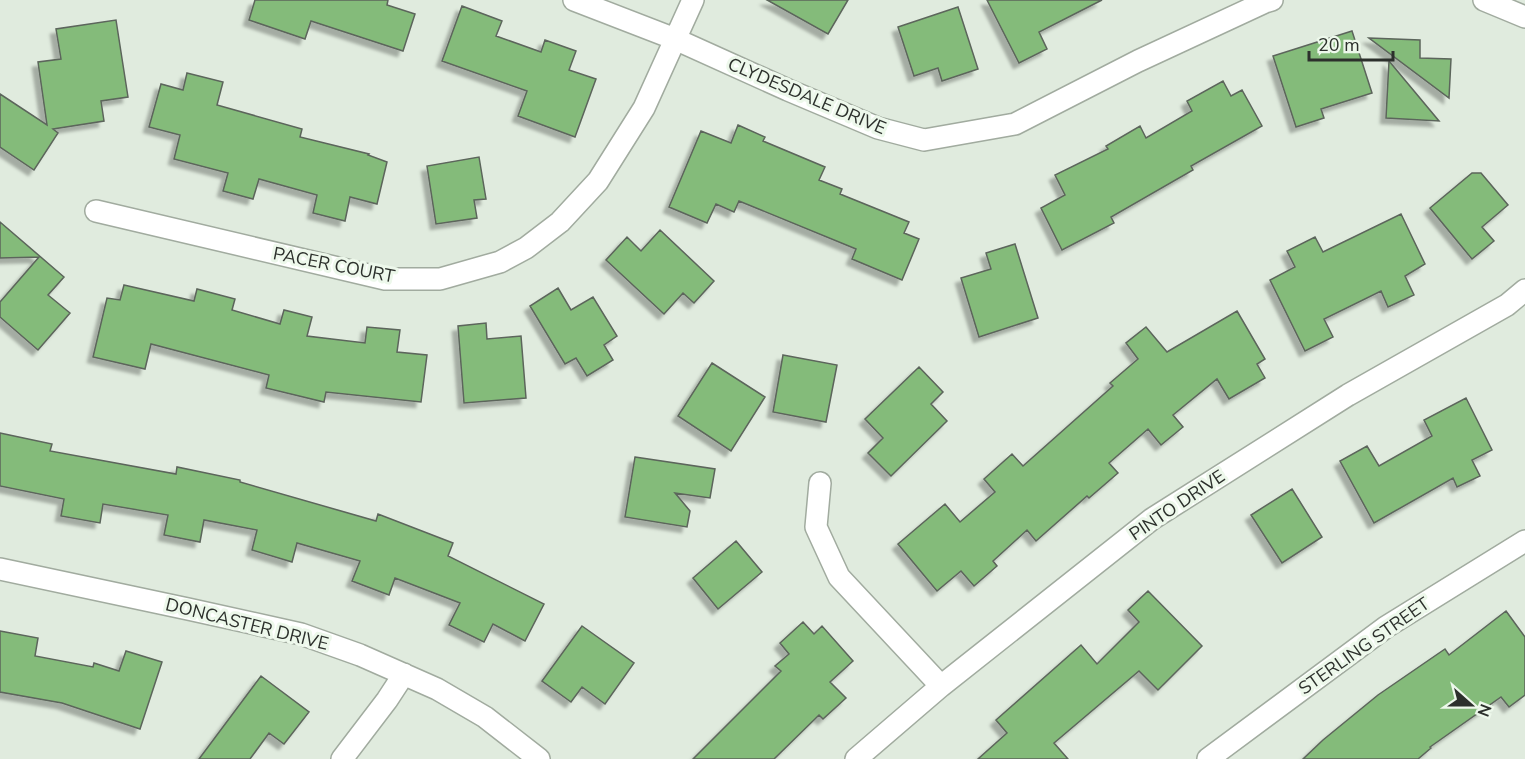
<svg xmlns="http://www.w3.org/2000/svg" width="1525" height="759" viewBox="0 0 1525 759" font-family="'Nunito Sans',sans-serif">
<defs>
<filter id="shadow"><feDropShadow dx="-5.5" dy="5.5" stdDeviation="1.5" flood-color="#0004"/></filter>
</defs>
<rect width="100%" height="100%" fill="#e0ebde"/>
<!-- building -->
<path fill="#84bb7a" stroke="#5c655b" stroke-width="1.5" filter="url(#shadow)" d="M255,0H388L387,5L415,14L403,51L311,21L305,39L249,20Z
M767,0H848L828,34Z
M987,0H1102L1039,32L1047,49L1019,63Z
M462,6L502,21L496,36L541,52L545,40L576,51L569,70L596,79L575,137L518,116L527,91L442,61Z
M958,7L978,69L942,81L938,68L914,76L898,27Z
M116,20L128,97L101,101L104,121L53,129L58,133L34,170L0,147V94L47,125L38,62L61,59L56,29Z
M1352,31L1372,93L1321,109L1324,118L1296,127L1273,56Z
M1369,38L1420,40V58L1451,59L1449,98Z
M1389,61L1439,121L1386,118Z
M187,73L223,82L217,105L302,129L300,137L369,154L368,155L387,162L377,204L350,197L345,221L313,213L317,195L259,179L253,199L223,191L228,173L174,159L180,135L149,127L161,84L183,90Z
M1223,81L1231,96L1242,90L1262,126L1191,166L1193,170L1111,217L1114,223L1062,250L1041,208L1065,195L1055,175L1108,149L1106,146L1140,126L1146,138L1192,111L1187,101Z
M738,125L765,137L763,141L825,167L819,180L842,189L840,194L909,222L904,233L919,239L902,280L852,259L856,249L739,201L734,212L716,204L707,223L669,207L701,131L731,143Z
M479,157L486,199L474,200L477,218L436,224L427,166Z
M1472,173H1481L1508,205L1482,227L1494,241L1472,259L1430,208Z
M1401,214L1425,264L1405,276L1414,295L1388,307L1381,291L1324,319L1333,337L1305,351L1270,280L1295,267L1287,251L1315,237L1323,252Z
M0,222L64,277L48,295L70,313L38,350L0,317V302L39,257L0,258Z
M660,230L714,281L694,303L683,293L664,314L606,260L627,237L641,251Z
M1015,244L1038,318L979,337L961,278L991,269L986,253Z
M124,285L194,301L197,289L235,299L232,310L280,324L284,310L312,317L307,336L365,343L367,327L400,330L397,352L427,355L421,402L326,392L324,402L266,388L269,375L151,344L145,369L93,357L107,298L120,300Z
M558,288L571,310L593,297L617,336L604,345L613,360L587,376L576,358L565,364L530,306Z
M1237,311L1265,359L1257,364L1265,378L1229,399L1217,379L1173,415L1183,427L1161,445L1148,429L1109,463L1118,473L1089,498L1087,496L1036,541L1027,530L993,561L997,566L974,586L961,571L937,591L898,544L945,504L960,522L995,492L984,479L1012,454L1023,466L1113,386L1110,383L1138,359L1126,343L1146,327L1167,352Z
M486,323L487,339L521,336L526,398L464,403L458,326Z
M783,355L837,365L826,422L773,412Z
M712,363L765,397L731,451L678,416Z
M919,367L943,392L931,404L947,421L891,476L868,453L883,438L865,419Z
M1466,398L1492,450L1472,460L1480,476L1457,487L1453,478L1374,523L1340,461L1367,446L1379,466L1432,436L1424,420Z
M0,433L52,444L50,451L176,474L177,467L240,480V482L376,521L378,514L453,543L448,556L544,604L525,641L493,624L484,642L449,625L460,603L395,578L389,595L352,581L360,561L297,543L292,562L252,550L257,530L204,520L200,542L164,535L168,515L103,504L100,523L61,516L64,499L0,486Z
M635,457L715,469L710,498L675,493L690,511L687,527L625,517Z
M1292,489L1322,537L1282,563L1251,515Z
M736,541L762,572L718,609L693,578Z
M1148,591L1202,646L1158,690L1139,671L1054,743L1068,759H978L1007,733L996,720L1081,645L1097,664L1139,622L1128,610Z
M1506,611L1525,637V695L1509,707L1501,697L1430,747L1431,748L1418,759H1303L1323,740L1378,695L1445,649L1449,655Z
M803,622L814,634L822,626L853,661L830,682L846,698L823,719L819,715L774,759H693L781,671L775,666L789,654L780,643Z
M582,626L634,663L605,704L582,687L571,702L542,681Z
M0,631L38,638L35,656L93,667L94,663L119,671L126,651L162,662L140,729L62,703L0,692Z
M261,676L309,712L284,744L269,733L250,759H199Z"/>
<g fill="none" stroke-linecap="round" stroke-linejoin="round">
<defs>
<path id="street" d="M574,0L675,39L788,90L878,128L924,140L1015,124L1138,61L1265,2L1272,0
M1484,0L1525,17
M96,211L385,279H440L500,262L526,248L560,222L598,181L644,108L693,0
M820,483L816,527L839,577L941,686
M0,569L188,609L301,634L360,655L437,689L485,717L539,759
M342,759L387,700L404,674
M856,759L941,686L1152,519L1348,395L1507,305L1525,290
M1208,759L1386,627L1525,541"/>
</defs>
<!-- street casing -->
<use href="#street" stroke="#a1ab9f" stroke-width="24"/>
<!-- street -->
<use href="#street" stroke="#fff" stroke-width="21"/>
</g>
<g text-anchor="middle" stroke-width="6" stroke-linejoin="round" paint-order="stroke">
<!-- street labels -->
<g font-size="18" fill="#2c302c" stroke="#edf8eb">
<text transform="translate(807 96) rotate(23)" y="6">CLYDESDALE DRIVE</text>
<text transform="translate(334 265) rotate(11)" y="6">PACER COURT</text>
<text transform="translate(1177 505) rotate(-34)" y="6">PINTO DRIVE</text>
<text transform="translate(247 624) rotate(14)" y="6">DONCASTER DRIVE</text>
<text transform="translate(1364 646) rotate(-35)" y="6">STERLING STREET</text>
</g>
</g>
<!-- north arrow -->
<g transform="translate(1471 705) rotate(111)" stroke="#edf8eb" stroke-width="4.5" paint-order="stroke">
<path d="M0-4.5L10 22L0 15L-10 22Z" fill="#2c302c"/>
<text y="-9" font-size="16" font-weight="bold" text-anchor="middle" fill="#2c302c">N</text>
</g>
<!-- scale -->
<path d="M1309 51v9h84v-9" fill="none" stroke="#2c302c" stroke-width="3"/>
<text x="1318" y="51" font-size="18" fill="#2c302c" stroke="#edf8eb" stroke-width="4.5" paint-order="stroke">20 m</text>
</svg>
